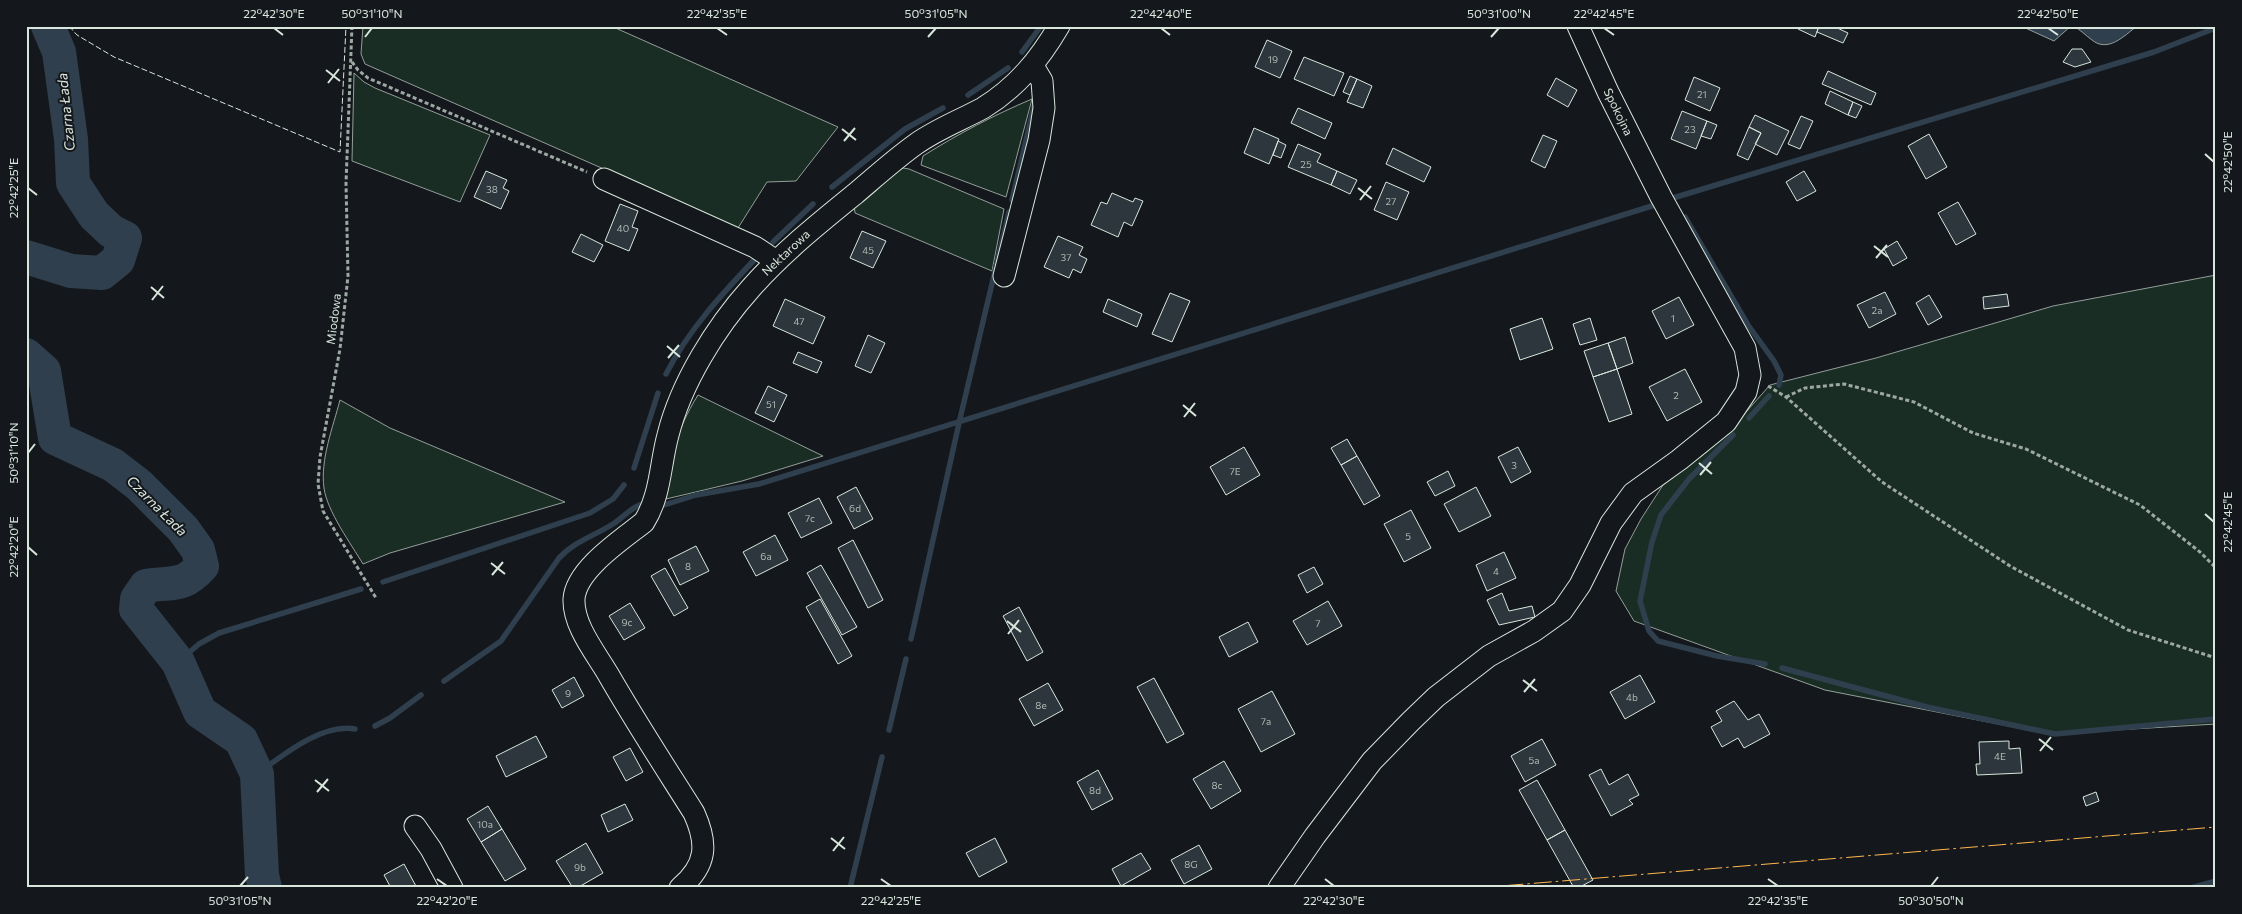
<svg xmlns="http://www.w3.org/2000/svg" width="2242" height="914" viewBox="0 0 2242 914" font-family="Commissioner,sans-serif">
<rect width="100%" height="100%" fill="#14181c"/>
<!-- green -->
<path fill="#1a2d24" stroke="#939e99" d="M363,26H611L838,127L796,181L767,182L738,228L365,64L361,54Z
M354,73L364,82L375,88L490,135L460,202L352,161Z
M1032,99L1006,197L921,165L923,156C958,134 994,115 1032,99Z
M903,168L909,169L1004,209L992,271L855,213L854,205L896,171Z
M2216,275V724L2049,734L1825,690L1634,621L1616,591L1625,549L1641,519L1663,485L1705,453L1738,421L1770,385L1876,358L2053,306Z
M698,395L823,456L742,481L666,499C671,457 675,432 698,395Z
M340,400L390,428L565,502L390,553L363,564C351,544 327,511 324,488C320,460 333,427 340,400Z"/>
<!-- water -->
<path fill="#2f3f4d" stroke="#939e99" d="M2021,26H2071L2054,41Z
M2073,26H2137C2124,36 2108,53 2092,40C2085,35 2081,30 2073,26Z"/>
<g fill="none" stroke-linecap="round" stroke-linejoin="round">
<!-- stream -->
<path stroke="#2f3f4d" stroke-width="5.5" d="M1022,52L1041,26
M968,95L1008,68
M832,187L905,129L943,108
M1673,198L2154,52L2213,29
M1012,200L1035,102
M1685,217L1748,325L1774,361L1781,375L1779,385
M773,242L813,204
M666,374C689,329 722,294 756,258
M1749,418L1769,396
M1733,435L1689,479L1661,515L1652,542L1640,601L1649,631L1658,641L1717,656L1765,664
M634,468L658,393
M664,505L696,495L759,484L1655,205
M383,582L590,513L613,499L624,485
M911,639L959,423L1009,212
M178,662L199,644L219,633L361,589
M1782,668L1927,707L2055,734L2216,719
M444,681L501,641L559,558C575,541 594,536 613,524C623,518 632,506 643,504
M375,726L390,718L421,695
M889,730L906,659
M257,774C283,755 322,723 355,729
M850,888L882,757
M2191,888L2216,881"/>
<!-- river -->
<path stroke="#2f3f4d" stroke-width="34" d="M26,257L71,271L102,273L118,260L125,238L111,231L94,215L73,183L71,139L59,52L48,26
M26,355L44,371L55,438L113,465L139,485L183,529L198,550L202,566C181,589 173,581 146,586L137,599L136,609L178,662L200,712L241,740L257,774L262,875L265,888"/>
</g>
<!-- building -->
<path fill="#2c363c" stroke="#d8e6dc" d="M1799,26H1819L1815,37L1798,29Z
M1819,26H1833L1848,33L1843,43L1817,32Z
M1267,40L1292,51L1280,78L1255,67Z
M2072,49H2082L2091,62L2075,67L2063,62Z
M1304,57L1344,73L1334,96L1294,79Z
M1828,71L1876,93L1871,105L1822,84Z
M1350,76L1357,79L1350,95L1343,92Z
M1694,77L1720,88L1710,111L1685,100Z
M1556,78L1577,90L1568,107L1547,95Z
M1357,79L1372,86L1363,108L1347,102Z
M1830,91L1853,102L1848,115L1825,104Z
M1853,102L1862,106L1856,118L1848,115Z
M1298,108L1332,123L1325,139L1291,123Z
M1682,111L1707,121L1696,149L1671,139Z
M1755,115L1789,131L1777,155L1755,144L1761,133L1749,127Z
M1801,116L1813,121L1800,149L1788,144Z
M1707,121L1717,125L1711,139L1701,136Z
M1749,127L1761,133L1748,160L1737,155Z
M1254,128L1279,139L1269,164L1244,153Z
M1929,134L1947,167L1926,179L1908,146Z
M1543,135L1557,141L1545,168L1531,161Z
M1278,141L1286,145L1281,158L1273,155Z
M1298,144L1321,154L1317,162L1337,171L1331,185L1288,167Z
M1393,148L1431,167L1424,182L1386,164Z
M486,171L507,180L503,188L509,191L501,209L474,197Z
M1337,171L1357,180L1350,194L1331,185Z
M1804,171L1816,191L1797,201L1786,182Z
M1386,182L1409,192L1397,220L1374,210Z
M1112,193L1133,202L1135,198L1143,201L1132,226L1124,222L1118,237L1091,225L1101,202L1107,204Z
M1958,202L1976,234L1956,245L1938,213Z
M620,204L638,211L632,227L638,229L629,251L605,241Z
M862,231L886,241L873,268L850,258Z
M581,234L603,245L594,262L572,252Z
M1058,236L1083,247L1079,255L1087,259L1081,273L1073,269L1069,278L1044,267Z
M1897,241L1907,258L1893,266L1884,249Z
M1885,292L1896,314L1869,328L1857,305Z
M1170,293L1190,301L1172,342L1152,334Z
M2007,294L2009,306L1984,309L1983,297Z
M1929,295L1942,317L1928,325L1916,303Z
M1679,297L1694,325L1666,339L1652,311Z
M785,299L825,317L813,344L773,326Z
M1108,299L1142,314L1137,327L1103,312Z
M1542,318L1553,349L1520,360L1510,329Z
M1590,318L1597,340L1580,345L1573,324Z
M868,335L885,343L871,373L855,366Z
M1625,337L1633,363L1617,369L1608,343Z
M1608,343L1617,369L1593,377L1584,351Z
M798,352L822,362L817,373L793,363Z
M1617,369L1632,414L1609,422L1593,377Z
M1685,369L1702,402L1667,421L1649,387Z
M768,386L787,395L774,422L755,413Z
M1347,439L1357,456L1341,465L1331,448Z
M1244,447L1260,475L1226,495L1210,467Z
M1518,447L1531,472L1511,483L1498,457Z
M1357,456L1380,496L1364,505L1341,465Z
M1448,471L1455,486L1435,496L1427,482Z
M856,487L873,519L854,529L837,497Z
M1476,487L1491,516L1459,532L1444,504Z
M819,498L832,523L801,538L788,513Z
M1411,510L1431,548L1404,562L1384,524Z
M775,535L788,560L756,576L743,552Z
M853,540L883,600L868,608L838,548Z
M696,546L709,571L680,585L668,560Z
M1504,552L1516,578L1487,591L1476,565Z
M821,565L857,627L842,635L807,573Z
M1314,567L1323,584L1307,593L1298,575Z
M665,568L688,608L674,616L651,576Z
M1502,593L1509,611L1532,606L1535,617L1499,625L1487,600Z
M820,599L852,656L838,664L806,607Z
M1328,601L1342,626L1307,645L1293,621Z
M630,603L645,628L624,640L609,616Z
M1019,607L1043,652L1027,661L1003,616Z
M1248,622L1258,642L1229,657L1219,637Z
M1640,675L1655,702L1625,719L1610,692Z
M574,677L584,696L562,708L552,690Z
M1154,678L1184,734L1167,743L1137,687Z
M1048,683L1063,710L1034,726L1019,699Z
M1272,691L1295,734L1261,752L1238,709Z
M1734,701L1748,720L1759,714L1770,734L1744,748L1738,738L1722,747L1711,727L1722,721L1716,711Z
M536,736L547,757L506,777L496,756Z
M1542,739L1556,765L1525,782L1511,756Z
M2009,741V749L2020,748L2022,773L1977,775L1976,764H1980L1979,742Z
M630,748L643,772L626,781L613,757Z
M1224,761L1241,791L1211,809L1193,779Z
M1601,769L1609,785L1628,774L1639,795L1629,800L1633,804L1611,816L1589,775Z
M1098,770L1113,799L1092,810L1077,782Z
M1537,780L1565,830L1547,840L1519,790Z
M2096,792L2099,801L2086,806L2083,797Z
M625,804L633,820L608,832L601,815Z
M488,806L502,829L481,842L467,819Z
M502,829L526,869L505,881L481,842Z
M1565,830L1593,880L1578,888H1574L1547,840Z
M995,838L1007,862L979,877L966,853Z
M586,843L603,873L577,888H573L556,861Z
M1199,845L1212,869L1184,884L1171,860Z
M1141,853L1151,869L1121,886L1112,869Z
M404,864L417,888H391L384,875Z"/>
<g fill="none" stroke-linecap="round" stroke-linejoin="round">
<defs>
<path id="minor" d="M604,179L755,247L776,261
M1004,276L1039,140L1044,108L1042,81L1033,66
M415,826L431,849L452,888
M680,888C707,865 708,844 694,813C665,767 635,721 608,674C595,652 573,625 574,599C576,569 623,539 644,522C661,495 660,464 668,435C681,383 716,327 751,288C782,253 818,224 855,194C875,177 895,159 916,144C937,129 961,120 983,108C1017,87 1039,60 1059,26
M1279,888L1315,836L1372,761L1411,721L1436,697L1489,656L1534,631L1562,611L1580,585L1611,523L1633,493L1679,460L1726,422L1746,392L1750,375L1745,348L1661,197L1608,92L1578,26"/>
</defs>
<!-- minor casing -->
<use href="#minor" stroke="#d8e6dc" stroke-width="23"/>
<!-- path -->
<path stroke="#9da8a2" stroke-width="3" stroke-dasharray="4 2.5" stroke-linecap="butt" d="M352,26L346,183L348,276L340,349L320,457L318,484L323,511L376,598
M352,62L358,70L368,78L587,172
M1768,386L1786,397L1882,482L2010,566L2128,630L2216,658
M1786,397L1805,388L1844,384L1914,402L1973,433L2026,449L2140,505L2200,552L2216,568"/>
<!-- minor -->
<use href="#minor" stroke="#14181c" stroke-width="21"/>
<!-- fence -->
<path stroke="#d8e6dc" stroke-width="1" stroke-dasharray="6 2.5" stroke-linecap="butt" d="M69,26L77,35L114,57L340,152L346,26"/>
<!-- power -->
<path stroke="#ffb74d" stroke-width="1" stroke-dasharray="18 4 2.5 4" stroke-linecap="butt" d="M1477,888L2216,827"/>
</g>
<!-- ticks -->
<path fill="none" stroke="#d8e6dc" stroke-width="2" d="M274,28L283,35M717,28L727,35M1161,28L1170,35M1604,28L1614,35M2048,28L2058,35M365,37L372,28M928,37L936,28M1491,37L1499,28M326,70L340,81M328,83L339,69M842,129L856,140M844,141L855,128M2205,154L2214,162M28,188L37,195M1358,188L1372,199M1360,200L1371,186M1874,246L1888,257M1876,258L1887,245M151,287L164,298M152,300L163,286M667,346L680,357M668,358L679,345M1183,405L1196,416M1184,417L1195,403M28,453L35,444M1699,463L1712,474M1700,475L1711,462M2205,514L2214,522M28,547L37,555M491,563L505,574M492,575L503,562M1007,621L1021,632M1008,634L1019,620M1523,680L1537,691M1524,692L1535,679M2039,739L2053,750M2040,751L2051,737M315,780L329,791M317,792L328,779M831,838L845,849M833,851L844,837M437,879L447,886M881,879L891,886M1325,879L1334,886M1768,879L1778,886M240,886L248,877M1931,886L1938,877"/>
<g text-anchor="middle" stroke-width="4" stroke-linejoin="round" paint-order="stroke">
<!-- number labels -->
<g font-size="10" fill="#adbab4">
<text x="1273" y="63">19</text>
<text x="1702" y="98">21</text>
<text x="1690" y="133">23</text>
<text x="1306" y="168">25</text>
<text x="492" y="193">38</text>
<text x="1391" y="205">27</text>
<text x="623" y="232">40</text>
<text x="868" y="254">45</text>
<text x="1066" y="261">37</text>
<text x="1877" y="314">2a</text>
<text x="1673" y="322">1</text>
<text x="799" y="325">47</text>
<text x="1676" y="399">2</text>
<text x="771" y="408">51</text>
<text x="1514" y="469">3</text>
<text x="1235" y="475">7E</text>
<text x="855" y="512">6d</text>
<text x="810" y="522">7c</text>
<text x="1408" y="540">5</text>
<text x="766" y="560">6a</text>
<text x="688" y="570">8</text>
<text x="1496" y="575">4</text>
<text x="627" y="626">9c</text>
<text x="1318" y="627">7</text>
<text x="568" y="697">9</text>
<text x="1632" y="701">4b</text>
<text x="1041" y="709">8e</text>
<text x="1266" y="725">7a</text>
<text x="2000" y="760">4E</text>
<text x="1534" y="764">5a</text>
<text x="1217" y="789">8c</text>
<text x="1095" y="794">8d</text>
<text x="485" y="828">10a</text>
<text x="1191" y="868">8G</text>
<text x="580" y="871">9b</text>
</g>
<!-- street labels -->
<g font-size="12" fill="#d8e6dc" stroke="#14181c">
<text transform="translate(1618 112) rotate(64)" y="4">Spokojna</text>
<text transform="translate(786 253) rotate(-43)" y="4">Nektarowa</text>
<text transform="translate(334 319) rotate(-83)" y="4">Miodowa</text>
</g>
<!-- water labels -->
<g font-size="14" font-style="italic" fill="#d8e6dc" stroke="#14181c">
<text transform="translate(66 112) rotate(-96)" y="5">Czarna Łada</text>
<text transform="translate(157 506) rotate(45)" y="5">Czarna Łada</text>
</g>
</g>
<!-- border -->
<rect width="2242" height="914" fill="none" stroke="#14181c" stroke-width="55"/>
<rect x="28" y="28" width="2186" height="858" fill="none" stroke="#d8e6dc" stroke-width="2"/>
<g font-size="12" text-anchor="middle" fill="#d8e6dc">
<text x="274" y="18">22°42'30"E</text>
<text x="372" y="18">50°31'10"N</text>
<text x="717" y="18">22°42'35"E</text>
<text x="936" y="18">50°31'05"N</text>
<text x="1161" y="18">22°42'40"E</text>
<text x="1499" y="18">50°31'00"N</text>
<text x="1604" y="18">22°42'45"E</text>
<text x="2048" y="18">22°42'50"E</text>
<text transform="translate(2228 162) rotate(-90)" y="4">22°42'50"E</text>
<text transform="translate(14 188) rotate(-90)" y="4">22°42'25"E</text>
<text transform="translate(14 453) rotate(-90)" y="4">50°31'10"N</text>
<text transform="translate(2228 522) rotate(-90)" y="4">22°42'45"E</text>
<text transform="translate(14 547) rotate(-90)" y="4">22°42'20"E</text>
<text x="240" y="905">50°31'05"N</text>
<text x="447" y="905">22°42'20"E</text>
<text x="891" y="905">22°42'25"E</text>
<text x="1334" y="905">22°42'30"E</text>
<text x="1778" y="905">22°42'35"E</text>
<text x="1931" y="905">50°30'50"N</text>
</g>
</svg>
